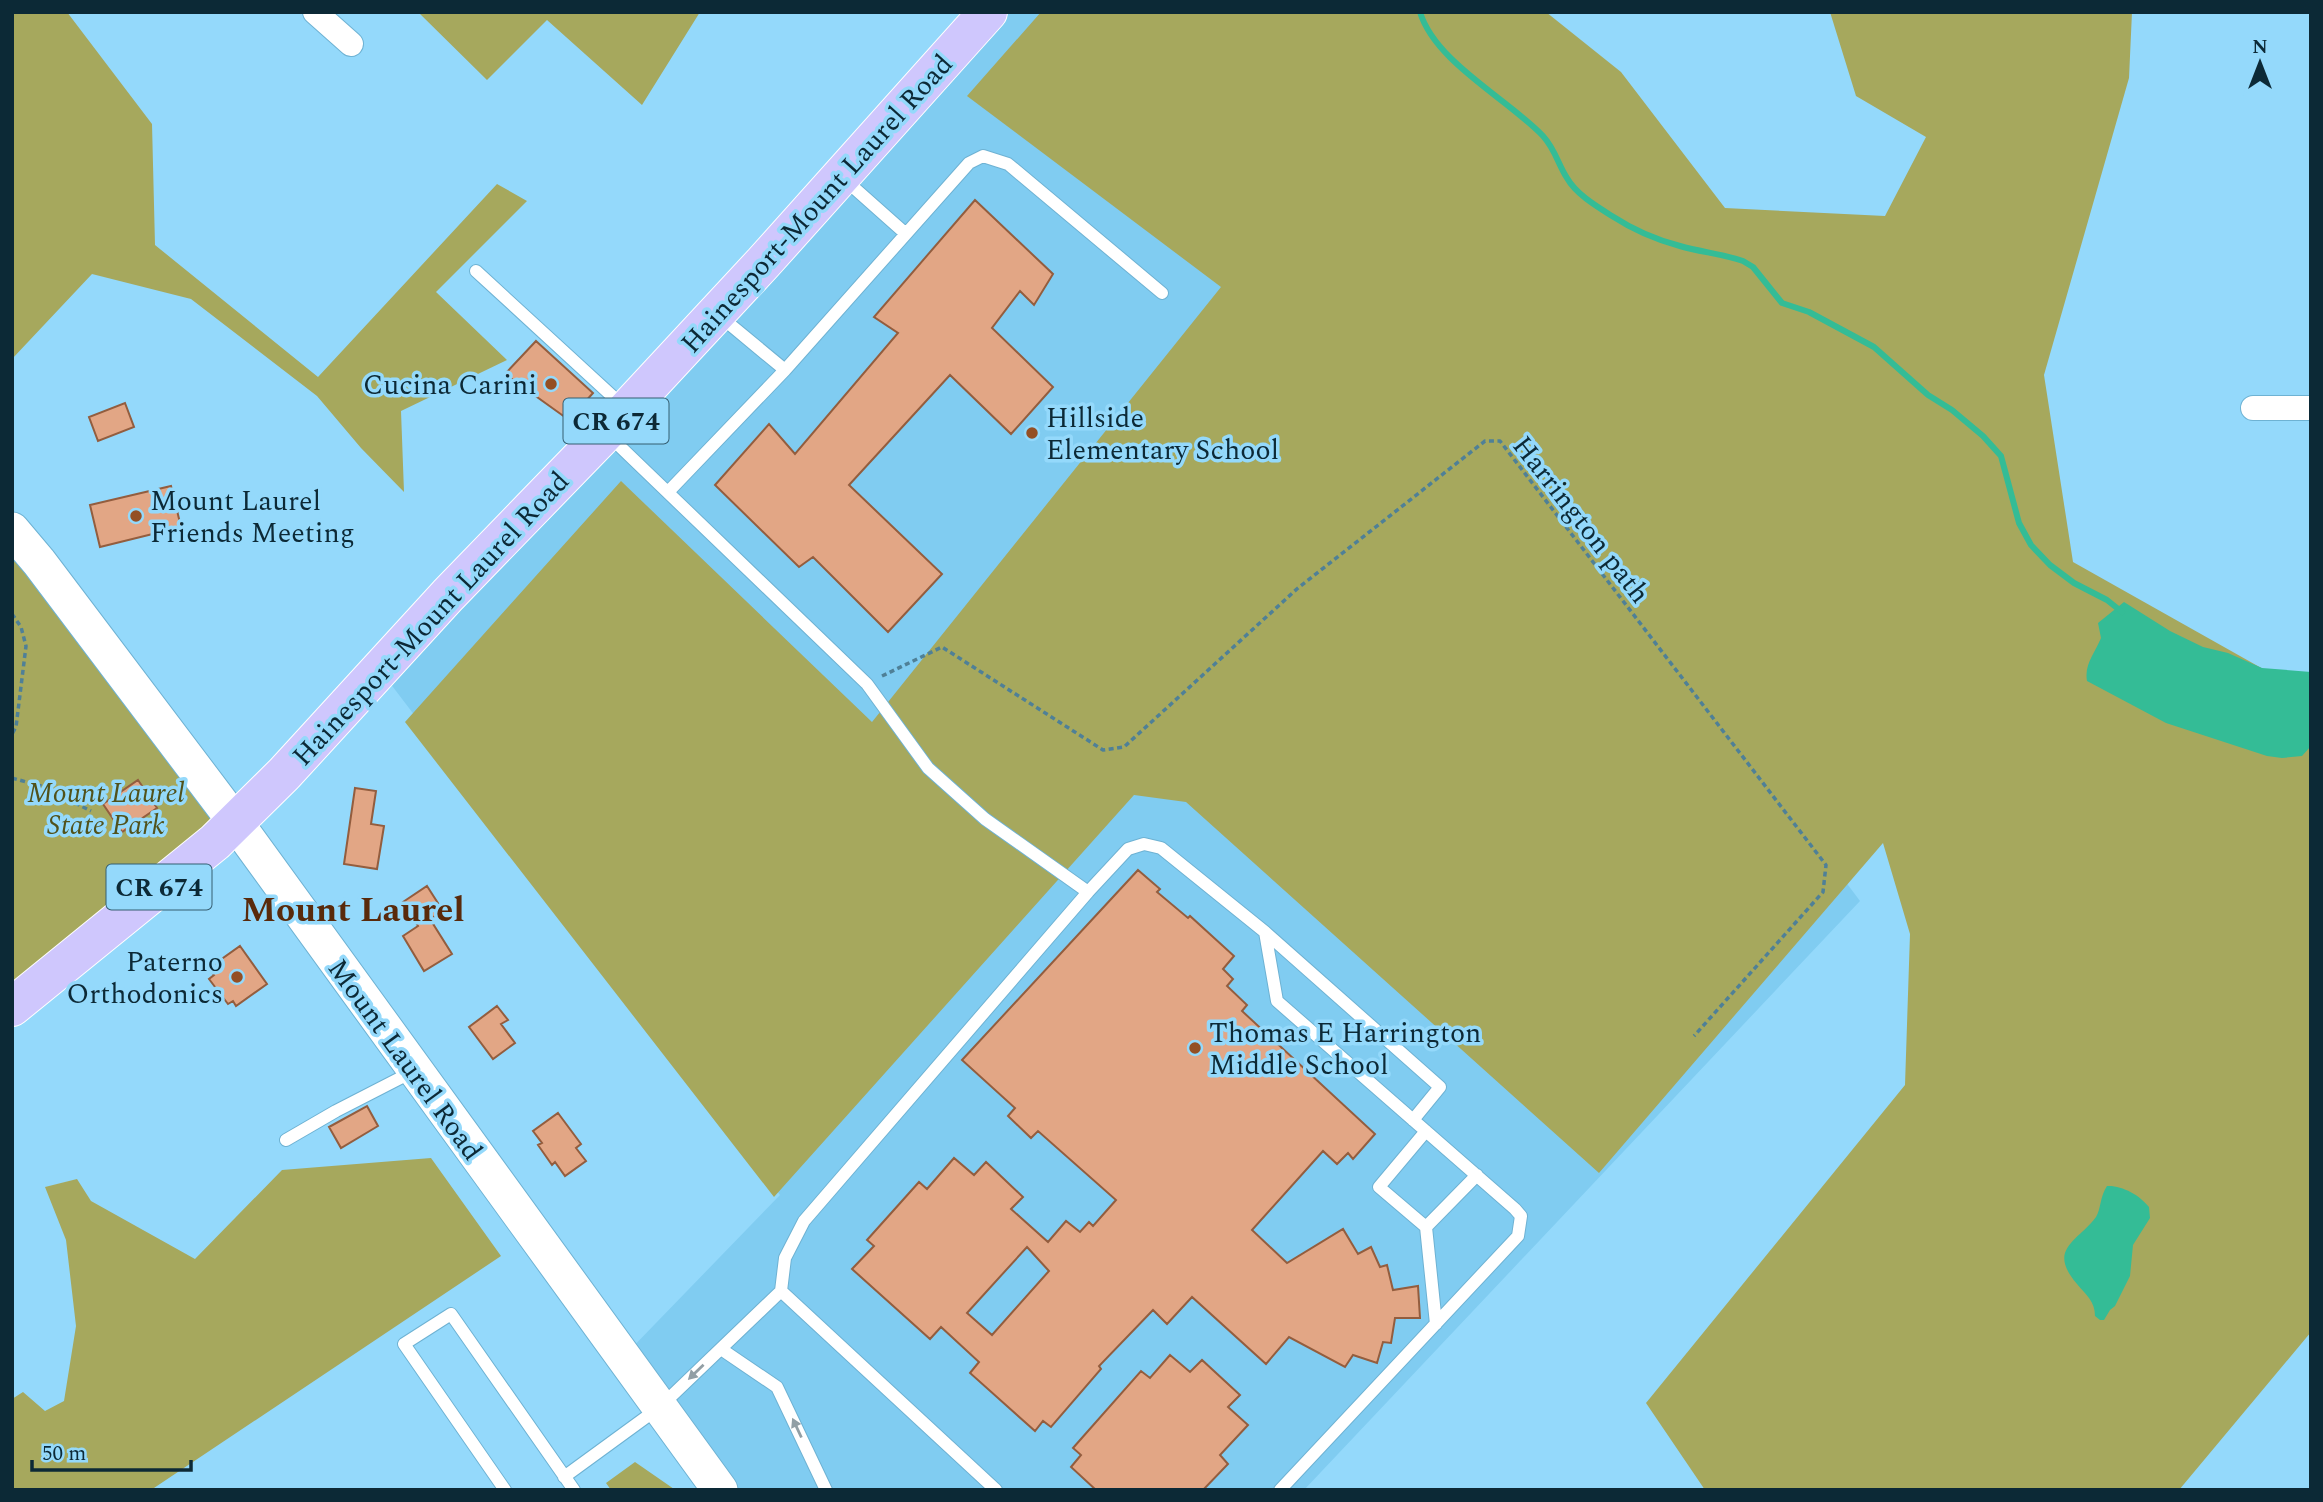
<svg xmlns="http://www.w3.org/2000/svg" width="2323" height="1502" viewBox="0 0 2323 1502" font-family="Spectral,serif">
<rect width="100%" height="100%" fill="#94d9fb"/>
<!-- built -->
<path fill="#80ccf1" d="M985,12H1324L1491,408L1860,901L1304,1490H720L624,1356L780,1195L380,670Z"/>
<!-- green -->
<path fill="#a6a85d" d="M12,12H67L152,124L155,245L318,377L497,184L527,201L436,292L507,360L401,411L404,492L361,448L317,396L191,299L92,274L12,359Z
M418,12H700L642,105L547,20L487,80Z
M1041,12H1546L1621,72L1725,208L1885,216L1926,137L1856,96L1830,12H2132L2129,78L2044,375L2073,562L2311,696V1332L2179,1490H1705L1646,1403L1905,1085L1910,934L1883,843L1599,1173L1186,802L1134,795L774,1197L405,722L621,481L872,722L1221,287L967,96Z
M12,534L236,823L12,1002Z
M431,1158L501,1256L151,1490H12V1399L23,1392L45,1411L64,1401L76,1326L66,1240L45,1187L77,1179L91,1201L195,1259L282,1170Z
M635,1462L674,1489L675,1490H611L606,1483Z"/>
<!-- water -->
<path fill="#34bc96" d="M2124,602L2170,631L2203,647L2228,653L2262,668L2311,672V746L2302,756L2282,758L2267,756L2166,723L2087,681C2084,664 2095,653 2101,638L2098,623Z
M2107,1186C2121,1185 2140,1195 2149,1207L2150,1218L2133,1245L2130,1276L2115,1306L2110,1310L2104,1320H2100L2095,1316C2095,1301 2086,1295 2077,1284C2047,1249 2077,1242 2096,1217C2101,1209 2100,1196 2107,1186Z"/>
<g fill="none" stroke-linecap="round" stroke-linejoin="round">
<!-- stream -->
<path stroke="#34bc96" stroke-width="6" d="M1420,12C1435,62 1508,99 1543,136C1555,149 1558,164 1567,178C1576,194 1596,206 1612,216C1632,229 1657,240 1680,246C1701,252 1722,254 1743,261L1753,267L1782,303L1809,312L1874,347L1928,395L1952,410L1983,436L2001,456L2019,523L2031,545L2050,565L2074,583L2107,600L2122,612"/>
</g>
<!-- building -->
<path fill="#e2a685" stroke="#935d3e" stroke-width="2" fill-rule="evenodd" d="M975,200L1053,274L1034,305L1020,291L992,328L1053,387L1011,434L950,375L849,485L942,574L888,632L813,557L799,567L715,485L769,424L795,454L898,333L874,317Z
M536,341L593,393L569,420L505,374Z
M125,403L134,427L98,441L89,417Z
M171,486L181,527L100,547L90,505Z
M138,780L157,808L122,832L103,804Z
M355,788L376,791L371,824L384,826L377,869L344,864Z
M1138,870L1160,889L1157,892L1188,918L1190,916L1234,956L1223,969L1233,979L1227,986L1247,1005L1242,1011L1375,1134L1353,1159L1348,1153L1337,1164L1323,1151L1252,1230L1287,1263L1343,1229L1358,1254L1371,1247L1380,1267L1387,1265L1393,1290L1418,1286L1420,1318H1395L1391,1343L1383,1342L1377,1363L1353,1355L1345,1367L1289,1337L1266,1364L1192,1297L1167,1324L1153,1310L1099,1366L1101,1369L1051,1427L1043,1421L1035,1431L970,1373L979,1362L941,1327L930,1339L852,1269L874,1246L867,1240L919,1182L927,1189L954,1158L974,1175L986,1162L1023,1197L1011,1209L1048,1242L1066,1221L1080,1232L1089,1222L1093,1226L1116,1200L1038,1131L1031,1138L1008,1116L1015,1108L962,1060ZM1027,1247L1049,1271L992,1335L967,1313Z
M427,886L443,911L430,919L452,954L424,971L403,936L418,926L403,902Z
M240,946L267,984L236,1006L233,1001L228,1004L209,979L214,975L209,968Z
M497,1006L508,1020L501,1024L515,1043L493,1059L469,1027Z
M367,1106L378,1126L341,1148L329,1127Z
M558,1113L581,1144L576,1148L586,1161L565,1176L555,1162L552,1165L538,1145L542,1143L533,1131Z
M1170,1355L1190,1372L1202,1360L1240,1395L1228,1407L1248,1425L1220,1455L1228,1464L1203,1490H1096L1071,1467L1081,1455L1073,1448L1141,1371L1150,1378Z"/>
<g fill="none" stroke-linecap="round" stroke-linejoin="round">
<defs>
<path id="service" d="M843,178L906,234
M476,271L623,406
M721,317L785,370
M607,434L867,684L928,768L985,819L1088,892L804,1221L785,1258L781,1291L996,1490
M669,491L785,370L969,163L983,156L1008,164L1162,293
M1088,892L1128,849L1144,844L1161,848L1265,932L1277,1001L1515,1209L1521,1216L1518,1236L1280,1490
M1265,932L1440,1087L1413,1120
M1426,1131L1379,1187L1426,1227
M286,1140L336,1111L412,1072
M1436,1324L1426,1227L1477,1175
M721,1349L777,1387L826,1490
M564,1477L660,1407L781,1291
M505,1490L404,1344L451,1314L574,1490"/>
<path id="minor" d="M315,12L351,44
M2253,408H2311"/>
<path id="secondary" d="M12,530L39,562L236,823L720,1490"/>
<path id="primary" d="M12,1007L215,842L284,774L448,595L606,432L763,263L988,12"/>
</defs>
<!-- service casing -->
<use href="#service" stroke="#6eb2d3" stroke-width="14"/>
<!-- minor casing -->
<use href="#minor" stroke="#6eb2d3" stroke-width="26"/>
<!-- secondary casing -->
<use href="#secondary" stroke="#6eb2d3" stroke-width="37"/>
<!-- primary casing -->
<use href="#primary" stroke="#fff" stroke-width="40"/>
<!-- path -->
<path stroke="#4f8097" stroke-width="3.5" stroke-dasharray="5 3.5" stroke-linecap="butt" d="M12,614L21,627L26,646L16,727L12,734
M882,676L942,647L1103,750L1124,747L1298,588L1485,441H1500L1826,865L1823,892L1694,1036
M12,778L41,786L91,811"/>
<!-- service -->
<use href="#service" stroke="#fff" stroke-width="12"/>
<!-- minor -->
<use href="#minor" stroke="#fff" stroke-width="24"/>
<!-- secondary -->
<use href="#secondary" stroke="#fff" stroke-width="35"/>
<!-- primary -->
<use href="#primary" stroke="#cfc7fd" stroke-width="38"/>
</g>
<!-- one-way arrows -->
<defs><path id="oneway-solid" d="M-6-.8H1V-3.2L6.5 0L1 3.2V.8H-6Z" transform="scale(1.75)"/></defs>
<g fill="#929fa5">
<use href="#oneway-solid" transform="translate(696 1372) rotate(136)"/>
<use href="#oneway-solid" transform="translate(797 1428) rotate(-115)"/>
</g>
<!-- markers -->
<g fill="#944f24" stroke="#94d9fb" stroke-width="2.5">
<circle cx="551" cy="384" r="7"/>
<circle cx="1032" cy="433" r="7"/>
<circle cx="136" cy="516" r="7"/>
<circle cx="237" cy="977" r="7"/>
<circle cx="1195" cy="1048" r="7"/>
</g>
<g text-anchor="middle" stroke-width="7" stroke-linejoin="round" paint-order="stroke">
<!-- shield labels -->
<g fill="#94d9fb" stroke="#355e71" stroke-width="2">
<rect x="563.5" y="398.5" width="105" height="45" rx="5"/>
<rect x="106.5" y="864.5" width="105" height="45" rx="5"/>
</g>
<g font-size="26" font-weight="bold" fill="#0c2936">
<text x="616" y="430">CR 674</text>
<text x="159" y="896">CR 674</text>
</g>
<!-- street labels -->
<g font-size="28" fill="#0c2936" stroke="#94d9fb">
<text transform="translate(816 203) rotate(-48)" y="10">Hainesport-Mount Laurel Road</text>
<text transform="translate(1582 519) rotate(52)" y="10">Harrington path</text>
<text transform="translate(430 618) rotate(-47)" y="10">Hainesport-Mount Laurel Road</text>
<text transform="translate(406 1059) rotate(54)" y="10">Mount Laurel Road</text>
</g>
<!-- poi labels -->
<g font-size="28" fill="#0c2936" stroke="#94d9fb" text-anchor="start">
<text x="537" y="394" text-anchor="end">Cucina Carini</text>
<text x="1046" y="427">Hillside<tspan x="1046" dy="32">Elementary School</tspan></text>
<text x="150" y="510">Mount Laurel<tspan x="150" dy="32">Friends Meeting</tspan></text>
<text x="223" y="971" text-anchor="end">Paterno<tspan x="223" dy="32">Orthodonics</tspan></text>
<text x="1209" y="1042">Thomas E Harrington<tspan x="1209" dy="32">Middle School</tspan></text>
</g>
<!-- park labels -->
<g font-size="28" font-style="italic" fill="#51521b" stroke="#94d9fb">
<text x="106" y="802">Mount Laurel<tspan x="106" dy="32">State Park</tspan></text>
</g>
<!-- district labels -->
<g font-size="35" font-weight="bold" fill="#592a0b" stroke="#94d9fb">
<text x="353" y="921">Mount Laurel</text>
</g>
</g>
<!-- border -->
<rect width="2323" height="1502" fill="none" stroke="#0c2936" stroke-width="28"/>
<!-- north arrow -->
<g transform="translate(2260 63)" stroke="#94d9fb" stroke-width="5" paint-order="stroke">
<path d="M0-5L12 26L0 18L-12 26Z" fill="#0c2936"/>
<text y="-10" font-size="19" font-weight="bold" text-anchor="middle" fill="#0c2936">N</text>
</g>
<!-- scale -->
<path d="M32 1460v10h159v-10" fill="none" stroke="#0c2936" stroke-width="3.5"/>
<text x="42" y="1460" font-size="21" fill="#0c2936" stroke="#94d9fb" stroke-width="5" paint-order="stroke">50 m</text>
</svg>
